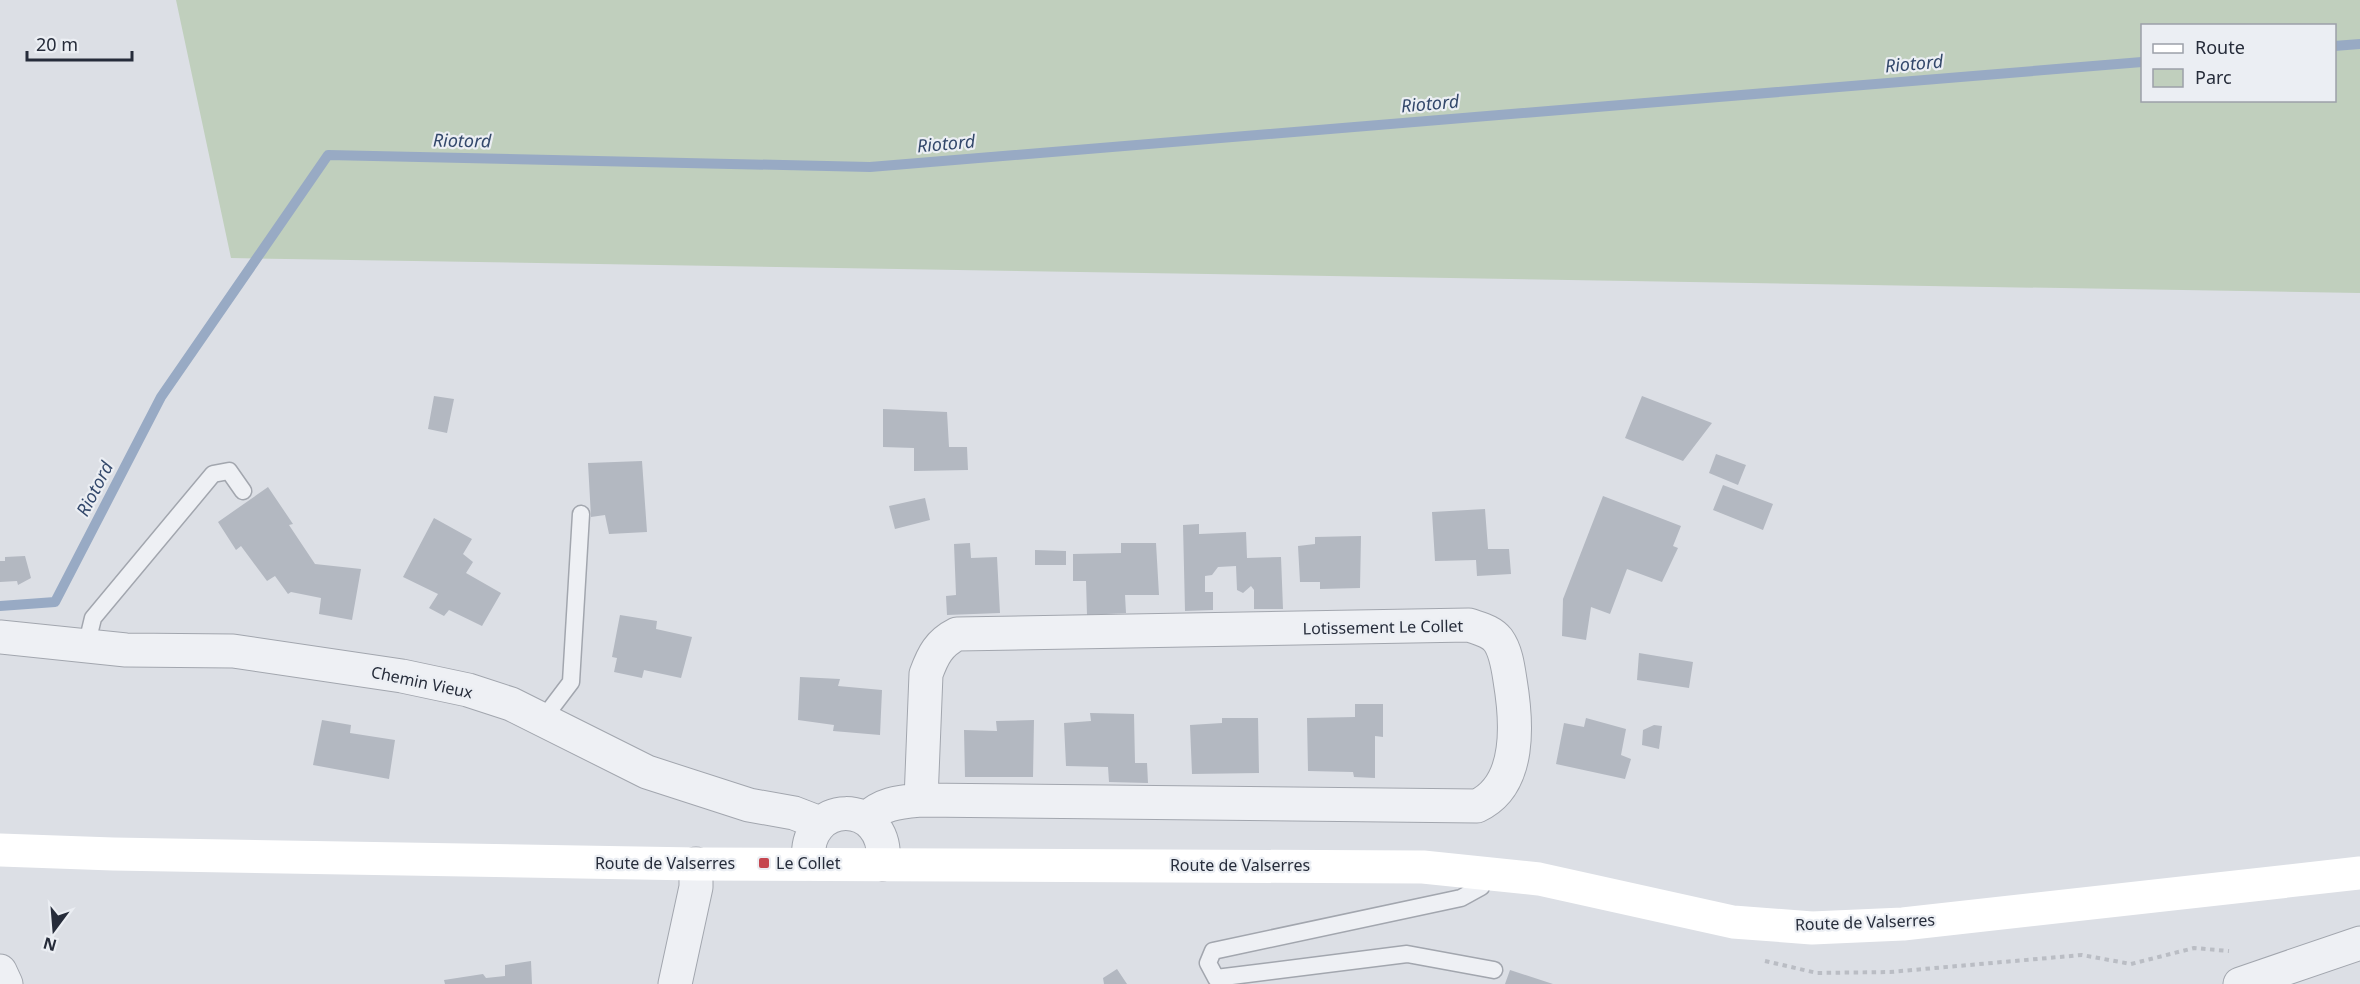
<svg xmlns="http://www.w3.org/2000/svg" width="2360" height="984" viewBox="0 0 2360 984" font-family="'Noto Sans',sans-serif">
<rect width="100%" height="100%" fill="#dcdfe5"/>
<!-- green -->
<path fill="#c0cfbd" fill-rule="evenodd" d="M176,0H2360V293L231,258ZM2142,26H2334V100H2142Z"/>
<g fill="none" stroke-linecap="round" stroke-linejoin="round">
<!-- stream -->
<path stroke="#98aac4" stroke-width="10" d="M2334,46L2360,44
M0,606L55,602L161,397L328,155L870,167L2142,62"/>
</g>
<!-- building -->
<path fill="#b3b8c1" d="M434,396L454,399L447,433L428,429Z
M1642,396L1712,423L1683,461L1625,438Z
M883,409L947,412L949,447H967L968,470L914,471V448L883,447Z
M1716,454L1746,465L1738,485L1709,473Z
M642,461L647,532L609,534L605,515L591,517L588,463Z
M1723,485L1773,504L1763,530L1713,510Z
M268,487L293,524L289,525L315,564L361,569L352,620L319,614L321,598L291,592L288,594L275,576L267,581L241,546L236,550L218,522Z
M1603,496L1681,526L1673,546L1678,548L1662,582L1627,569L1610,614L1591,607L1586,640L1562,636L1563,599Z
M925,498L930,520L895,529L889,506Z
M1485,509L1488,549H1509L1511,574L1477,576L1476,560L1435,561L1432,512Z
M434,518L472,539L463,554L473,562L466,573L501,593L482,626L449,610L444,616L429,608L438,594L403,577Z
M1199,524V534L1246,532L1247,558L1281,557L1283,609H1254V590L1251,586L1243,593L1237,590L1236,566L1218,567L1212,575L1205,576V592H1213V610L1185,611L1183,525Z
M1361,536L1360,588L1320,589V582H1300L1298,546L1315,544V537Z
M970,543L971,558L997,557L1000,613L947,615L946,596L956,595L954,544Z
M1121,543H1156L1159,595H1125L1126,613L1087,615L1086,581H1073V554L1121,553Z
M1035,550L1066,551V565H1035Z
M25,556L31,578L18,585L17,581L0,582V561H5V557Z
M620,615L657,621L656,629L692,637L681,678L644,670L642,678L614,672L617,658L612,657Z
M1639,653L1693,662L1689,688L1637,680Z
M800,677L840,679L838,686L882,690L880,735L833,731L834,725L798,720Z
M1355,704H1383V737L1375,736V778L1354,777L1353,772L1308,771L1307,718L1355,717Z
M1090,713L1134,714L1135,763H1147L1148,783L1109,782L1108,767L1066,766L1064,723L1091,721Z
M1222,718H1258L1259,773L1192,774L1190,725L1222,723Z
M1586,718L1626,729L1621,755L1631,759L1625,779L1556,764L1564,723L1584,727Z
M322,720L351,725L350,733L395,740L389,779L313,765Z
M1034,720L1033,777H965L964,730L997,731L996,721Z
M1654,725L1662,726L1659,749L1642,745L1643,730Z
M531,961L532,984H445L444,980L483,974L486,978L505,976V965Z
M1117,969L1127,984H1104L1103,978Z
M1510,970L1553,984H1505Z"/>
<g fill="none" stroke-linecap="round" stroke-linejoin="round">
<defs>
<path id="lane" d="M86,647L93,618L213,474L229,471L243,491
M543,719L571,682L581,514
M1483,872L1481,887L1461,898L1213,951L1208,963L1216,978L1407,954L1494,970"/>
<path id="street" d="M0,637L126,650L233,651L402,676L468,690L511,704L647,772L749,805L794,813L820,823
M866,819C882,803 900,802 921,800L1477,806C1522,785 1517,722 1510,680C1508,667 1506,651 1498,640C1491,631 1480,629 1469,625L957,634C939,643 933,655 926,674L921,800
M809,863C801,798 890,796 883,864
M0,971L6,984
M675,984L696,887V864
M2240,984L2360,943"/>
</defs>
<!-- lane casing -->
<use href="#lane" stroke="#a2a6ae" stroke-width="19"/>
<!-- street casing -->
<use href="#street" stroke="#a2a6ae" stroke-width="35"/>
<!-- path -->
<path stroke="#babdc4" stroke-width="4" stroke-dasharray="4.5 4.5" stroke-linecap="butt" d="M1765,961L1817,973L1890,972L2082,955L2131,964L2194,948L2229,951"/>
<!-- lane -->
<use href="#lane" stroke="#eef0f4" stroke-width="16"/>
<!-- street -->
<use href="#street" stroke="#eef0f4" stroke-width="33"/>
<!-- secondary -->
<path stroke="#fff" stroke-width="33" d="M0,850L113,854L696,864L1423,867L1539,879L1733,922L1812,928L1903,924L2360,873"/>
</g>
<!-- markers -->
<rect fill="#c5464f" stroke="#ebeef3" stroke-width="2" x="758" y="857" width="12" height="12" rx="3"/>
<g text-anchor="middle" stroke-width="4.5" stroke-linejoin="round" paint-order="stroke">
<!-- street labels -->
<g font-size="16" fill="#262c3a" stroke="#ebeef3">
<text transform="translate(1383 627) rotate(-1)" y="6">Lotissement Le Collet</text>
<text transform="translate(422 682) rotate(12)" y="6">Chemin Vieux</text>
<text x="665" y="869">Route de Valserres</text>
<text x="1240" y="871">Route de Valserres</text>
<text transform="translate(1865 922) rotate(-2)" y="6">Route de Valserres</text>
</g>
<!-- poi labels -->
<g font-size="16" fill="#262c3a" stroke="#ebeef3" text-anchor="start">
<text x="776" y="869">Le Collet</text>
</g>
<!-- water labels -->
<g font-size="18" font-style="italic" fill="#33486b" stroke="#ebeef3">
<text transform="translate(1914 64) rotate(-5)" y="6">Riotord</text>
<text transform="translate(1430 104) rotate(-5)" y="6">Riotord</text>
<text transform="translate(462 141) rotate(1)" y="6">Riotord</text>
<text transform="translate(946 144) rotate(-5)" y="6">Riotord</text>
<text transform="translate(95 489) rotate(-63)" y="6">Riotord</text>
</g>
</g>
<!-- legend -->
<rect x="2141" y="24" width="195" height="78" fill="#ebeef3" stroke="#9ca0a9" stroke-width="1.5"/>
<rect x="2153" y="44" width="30" height="9" fill="#ffffff" stroke="#9ca0a9" stroke-width="1.5"/>
<text x="2195" y="54" font-size="18" fill="#262c3a">Route</text>
<rect x="2153" y="69" width="30" height="18" fill="#c0cfbd" stroke="#9ca0a9" stroke-width="1.5"/>
<text x="2195" y="84" font-size="18" fill="#262c3a">Parc</text>
<!-- north arrow -->
<g transform="translate(54 930) rotate(196)" stroke="#ebeef3" stroke-width="4.5" paint-order="stroke">
<path d="M0-4.5L10 22L0 15L-10 22Z" fill="#262c3a"/>
<text y="-9" font-size="16" font-weight="bold" text-anchor="middle" fill="#262c3a">N</text>
</g>
<!-- scale -->
<path d="M27 51v9h105v-9" fill="none" stroke="#262c3a" stroke-width="3"/>
<text x="36" y="51" font-size="18" fill="#262c3a" stroke="#ebeef3" stroke-width="4.5" paint-order="stroke">20 m</text>
</svg>
